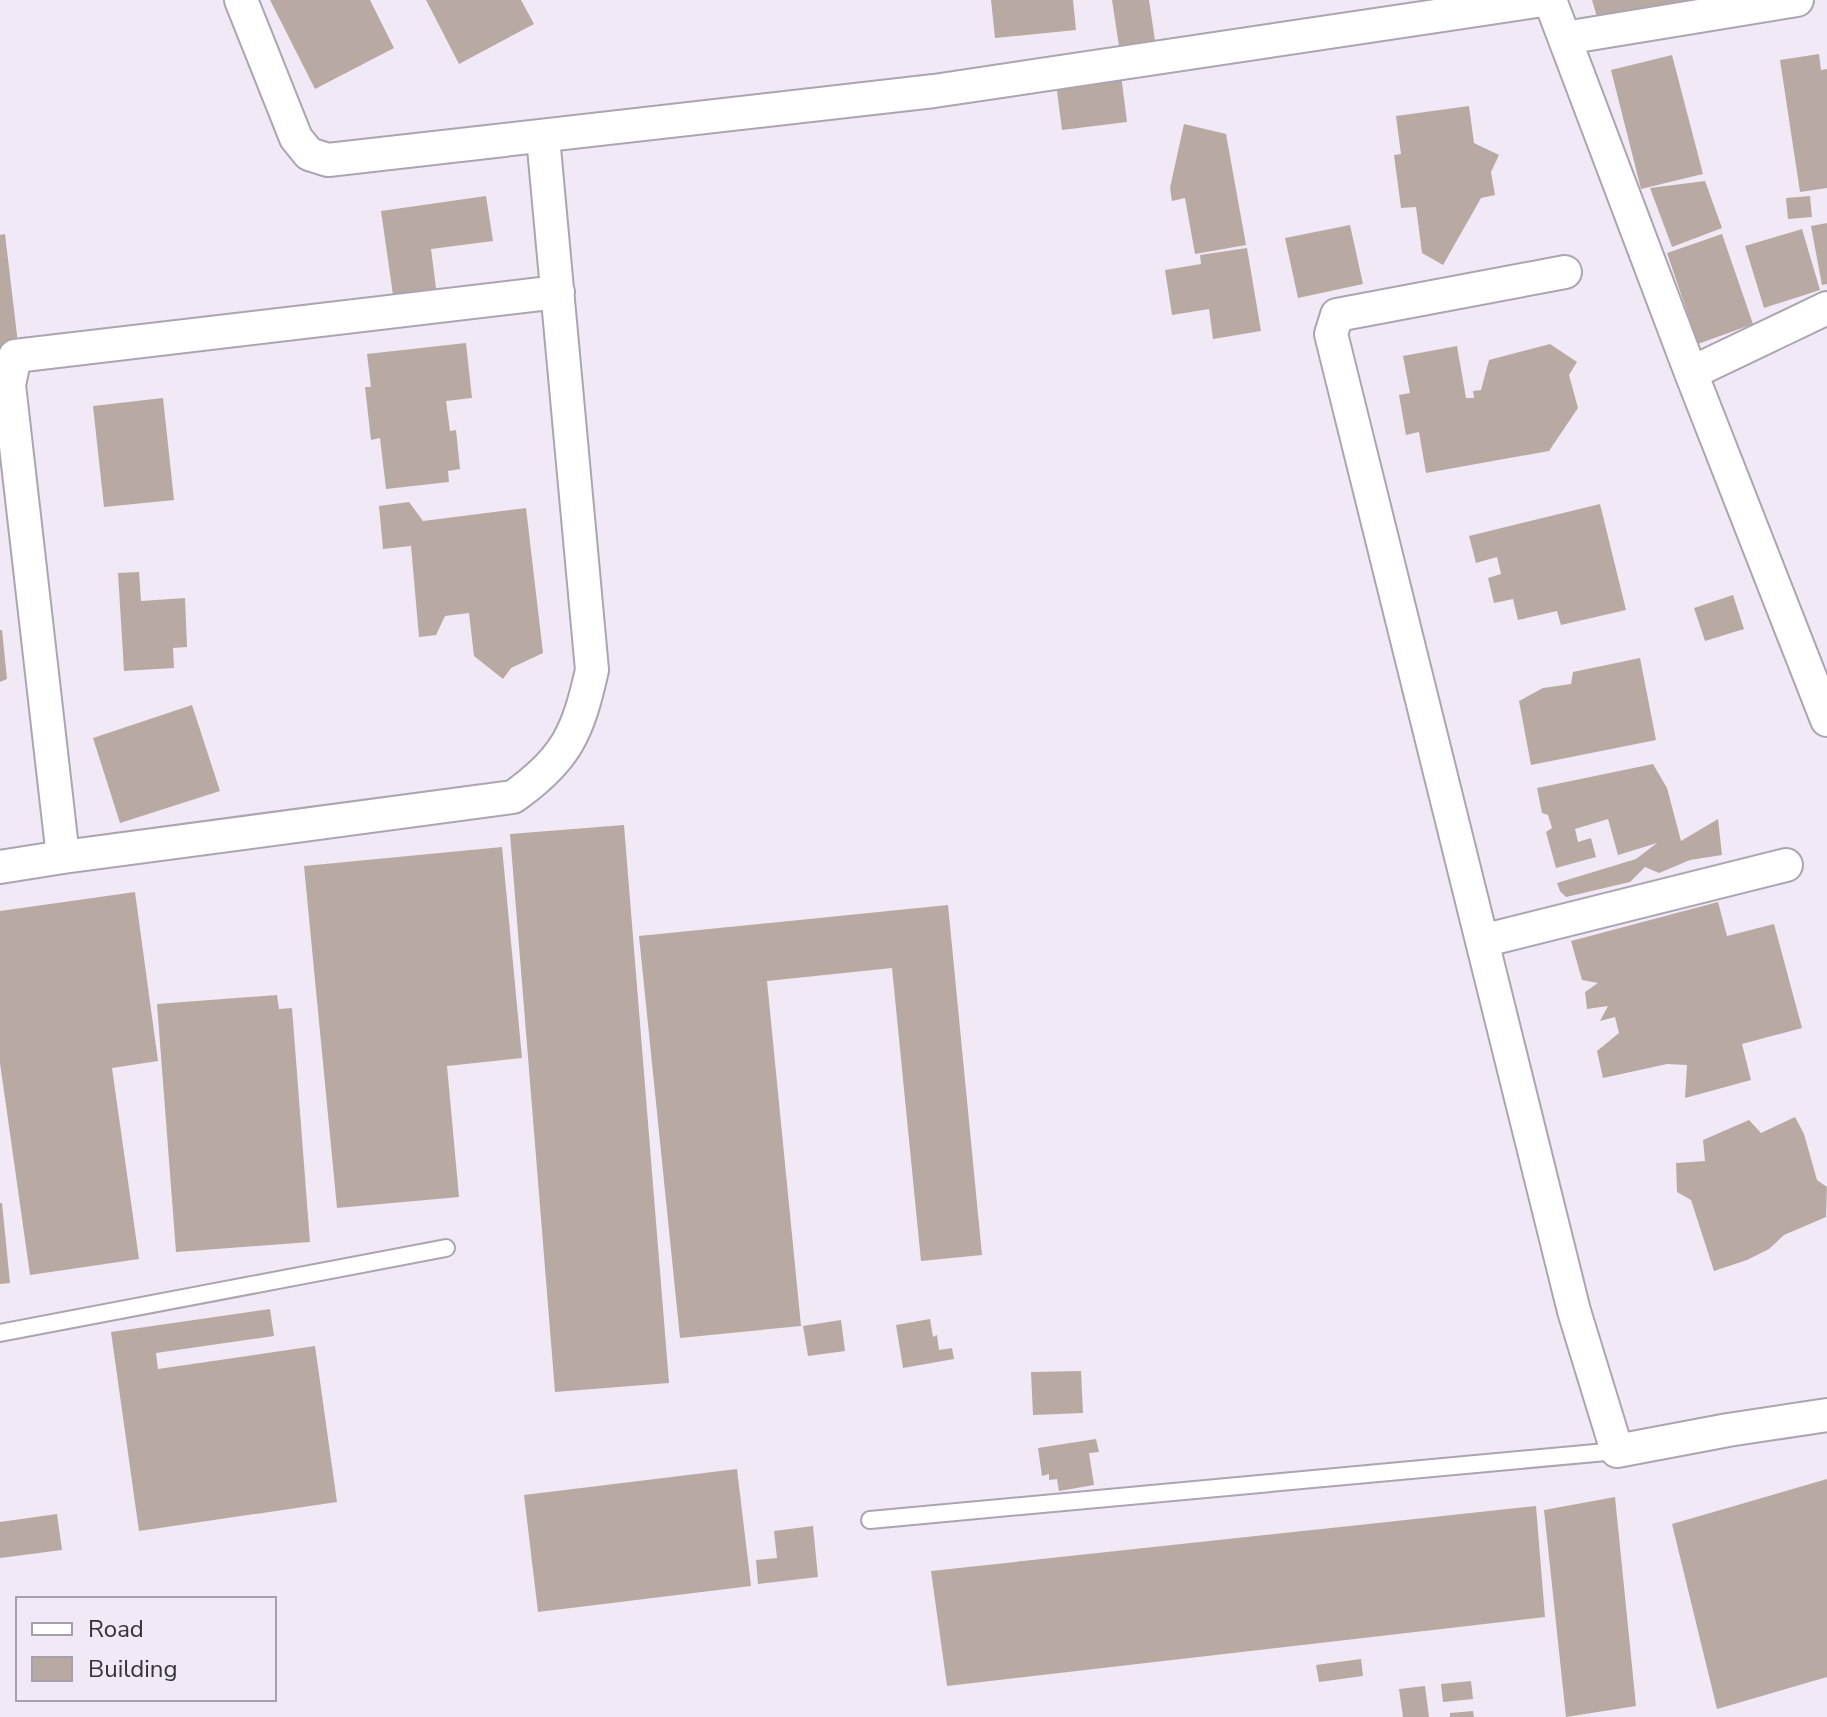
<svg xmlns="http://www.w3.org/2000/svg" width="1827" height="1717" viewBox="0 0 1827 1717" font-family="'Nunito Sans',sans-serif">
<rect width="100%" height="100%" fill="#f1e9f6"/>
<!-- building -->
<path fill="#b8aaa2" d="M270,0H370L394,48L315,89Z
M426,0H521L534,24L459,64Z
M991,0H1073L1076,30L995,38Z
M1112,0H1149L1157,54L1121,59Z
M1592,0H1686V1L1600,27Z
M1819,54L1821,70L1827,69V188L1800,192L1780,60Z
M1672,55L1703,174L1641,189L1611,70Z
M1121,75L1127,122L1062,130L1056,83Z
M1469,106L1474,143L1499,155L1491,172L1495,195L1481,198L1443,265L1422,253L1416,207L1401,208L1394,155L1401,154L1396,116Z
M1184,124L1226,134L1246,245L1195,254L1185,198L1172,201L1170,188Z
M1705,181L1722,228L1672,247L1650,188Z
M486,196L493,241L431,249L437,296L394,302L381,211Z
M1810,196L1812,217L1788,219L1786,198Z
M1827,223V284L1822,285L1811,226Z
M1350,225L1363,284L1298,298L1285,238Z
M1802,229L1820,290L1764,308L1745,246Z
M5,234L19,352L0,354V235Z
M1722,234L1753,324L1698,344L1667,253Z
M1247,248L1261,331L1213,339L1209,309L1172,315L1165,270L1201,264L1200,255Z
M466,343L472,398L446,401L450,431L456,430L460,469L448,471L449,482L386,489L380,438L371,440L365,387H371L367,354Z
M1550,344L1577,362L1569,375L1578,408L1549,451L1426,473L1419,432L1406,435L1399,395L1410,393L1403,356L1457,346L1466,398H1474L1473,391L1481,390L1489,360Z
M163,398L174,500L104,507L93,406Z
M409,502L423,521L526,508L543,653L511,668L503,679L474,656L469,613L445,616L436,635L419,637L411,546L383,549L379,506Z
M1600,504L1626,610L1561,625L1557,611L1518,620L1513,599L1494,603L1488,578L1501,574L1497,557L1476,563L1469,536Z
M139,572L141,601L185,598L187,647L173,648L174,668L124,671L118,573Z
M1733,595L1744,629L1705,641L1694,608Z
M0,630H2L7,679L0,682Z
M1640,658L1656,740L1531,765L1519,701L1543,688L1571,684L1573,672Z
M192,705L220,791L120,823L93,738Z
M1653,764L1667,788L1681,841L1718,819L1722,855L1690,860L1659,873L1645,867L1630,882L1566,897L1560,891L1557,883L1636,859L1657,843L1618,855L1608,819L1575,829L1578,842L1591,838L1596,857L1556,868L1546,832L1552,828L1548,815L1542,813L1537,788Z
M624,825L669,1383L555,1392L510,834Z
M502,847L522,1058L447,1066L459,1197L337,1208L304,866Z
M135,892L158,1061L112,1068L139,1259L30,1275L0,1063V911Z
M1718,902L1727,936L1774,924L1802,1028L1742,1044L1751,1080L1685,1098L1687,1065L1667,1064L1603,1078L1597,1051L1619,1033L1615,1017L1600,1021L1608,1006L1587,1009L1585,992L1598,983L1582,980L1571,941Z
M948,905L982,1255L921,1261L892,968L767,981L801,1326L680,1338L639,936Z
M277,995L279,1009L292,1008L310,1242L176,1252L157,1004Z
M1795,1117L1804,1134L1817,1180L1827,1187L1826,1217L1784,1235L1769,1249L1747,1260L1714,1271L1691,1200L1677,1192L1676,1163L1705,1161L1703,1140L1749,1120L1761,1133Z
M0,1203H2L10,1283L0,1284Z
M270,1309L274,1336L156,1353L158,1369L315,1346L337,1502L139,1531L111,1332Z
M930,1319L933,1337L937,1335L939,1350L952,1348L954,1359L903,1368L896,1325Z
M841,1320L845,1351L808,1356L803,1326Z
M1081,1371L1083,1413L1033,1415L1031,1372Z
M1096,1439L1099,1452L1089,1453L1094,1485L1059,1491L1057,1479L1049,1480V1474L1042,1476L1038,1448Z
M737,1469L751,1586L538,1612L524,1495Z
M1827,1479V1677L1717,1709L1672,1524Z
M1615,1497L1636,1706L1566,1717L1544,1510Z
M1536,1506L1545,1617L947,1686L931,1571Z
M57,1514L62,1550L0,1558V1522Z
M813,1526L818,1577L758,1584L756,1560L777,1558L774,1531Z
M1361,1659L1363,1676L1319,1682L1316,1665Z
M1471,1681L1473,1699L1443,1702L1441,1684Z
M1425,1686L1429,1717H1403L1399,1689Z
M1473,1711L1474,1717H1450V1713Z"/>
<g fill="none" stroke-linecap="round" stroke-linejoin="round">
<defs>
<path id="service" d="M0,1333L446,1248
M870,1520L1617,1451"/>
<path id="minor" d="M241,0L296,138L309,154L328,160L934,91L1543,0
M1550,0L1691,373L1827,720
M1565,38L1797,0
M1565,272L1337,315L1331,334L1336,354L1574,1311L1617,1451L1728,1430L1827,1415
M1691,373L1827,308
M63,857L9,385L15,356L558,292
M0,867L63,857L513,797C567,759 578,732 592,670L543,137
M1482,941L1786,865"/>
</defs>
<!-- service casing -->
<use href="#service" stroke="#aca4b0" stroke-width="20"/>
<!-- minor casing -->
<use href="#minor" stroke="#aca4b0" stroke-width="36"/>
<!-- service -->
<use href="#service" stroke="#fff" stroke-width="16"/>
<!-- minor -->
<use href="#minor" stroke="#fff" stroke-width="32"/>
</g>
<!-- legend -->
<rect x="16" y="1597" width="260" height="104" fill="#f1e9f6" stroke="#a6a0aa" stroke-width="2"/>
<rect x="32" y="1623" width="40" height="12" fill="#ffffff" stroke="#a6a0aa" stroke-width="2"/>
<text x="88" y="1637" font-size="24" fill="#363338">Road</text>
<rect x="32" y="1657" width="40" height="24" fill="#b8aaa2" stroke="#a6a0aa" stroke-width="2"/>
<text x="88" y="1677" font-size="24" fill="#363338">Building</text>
</svg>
